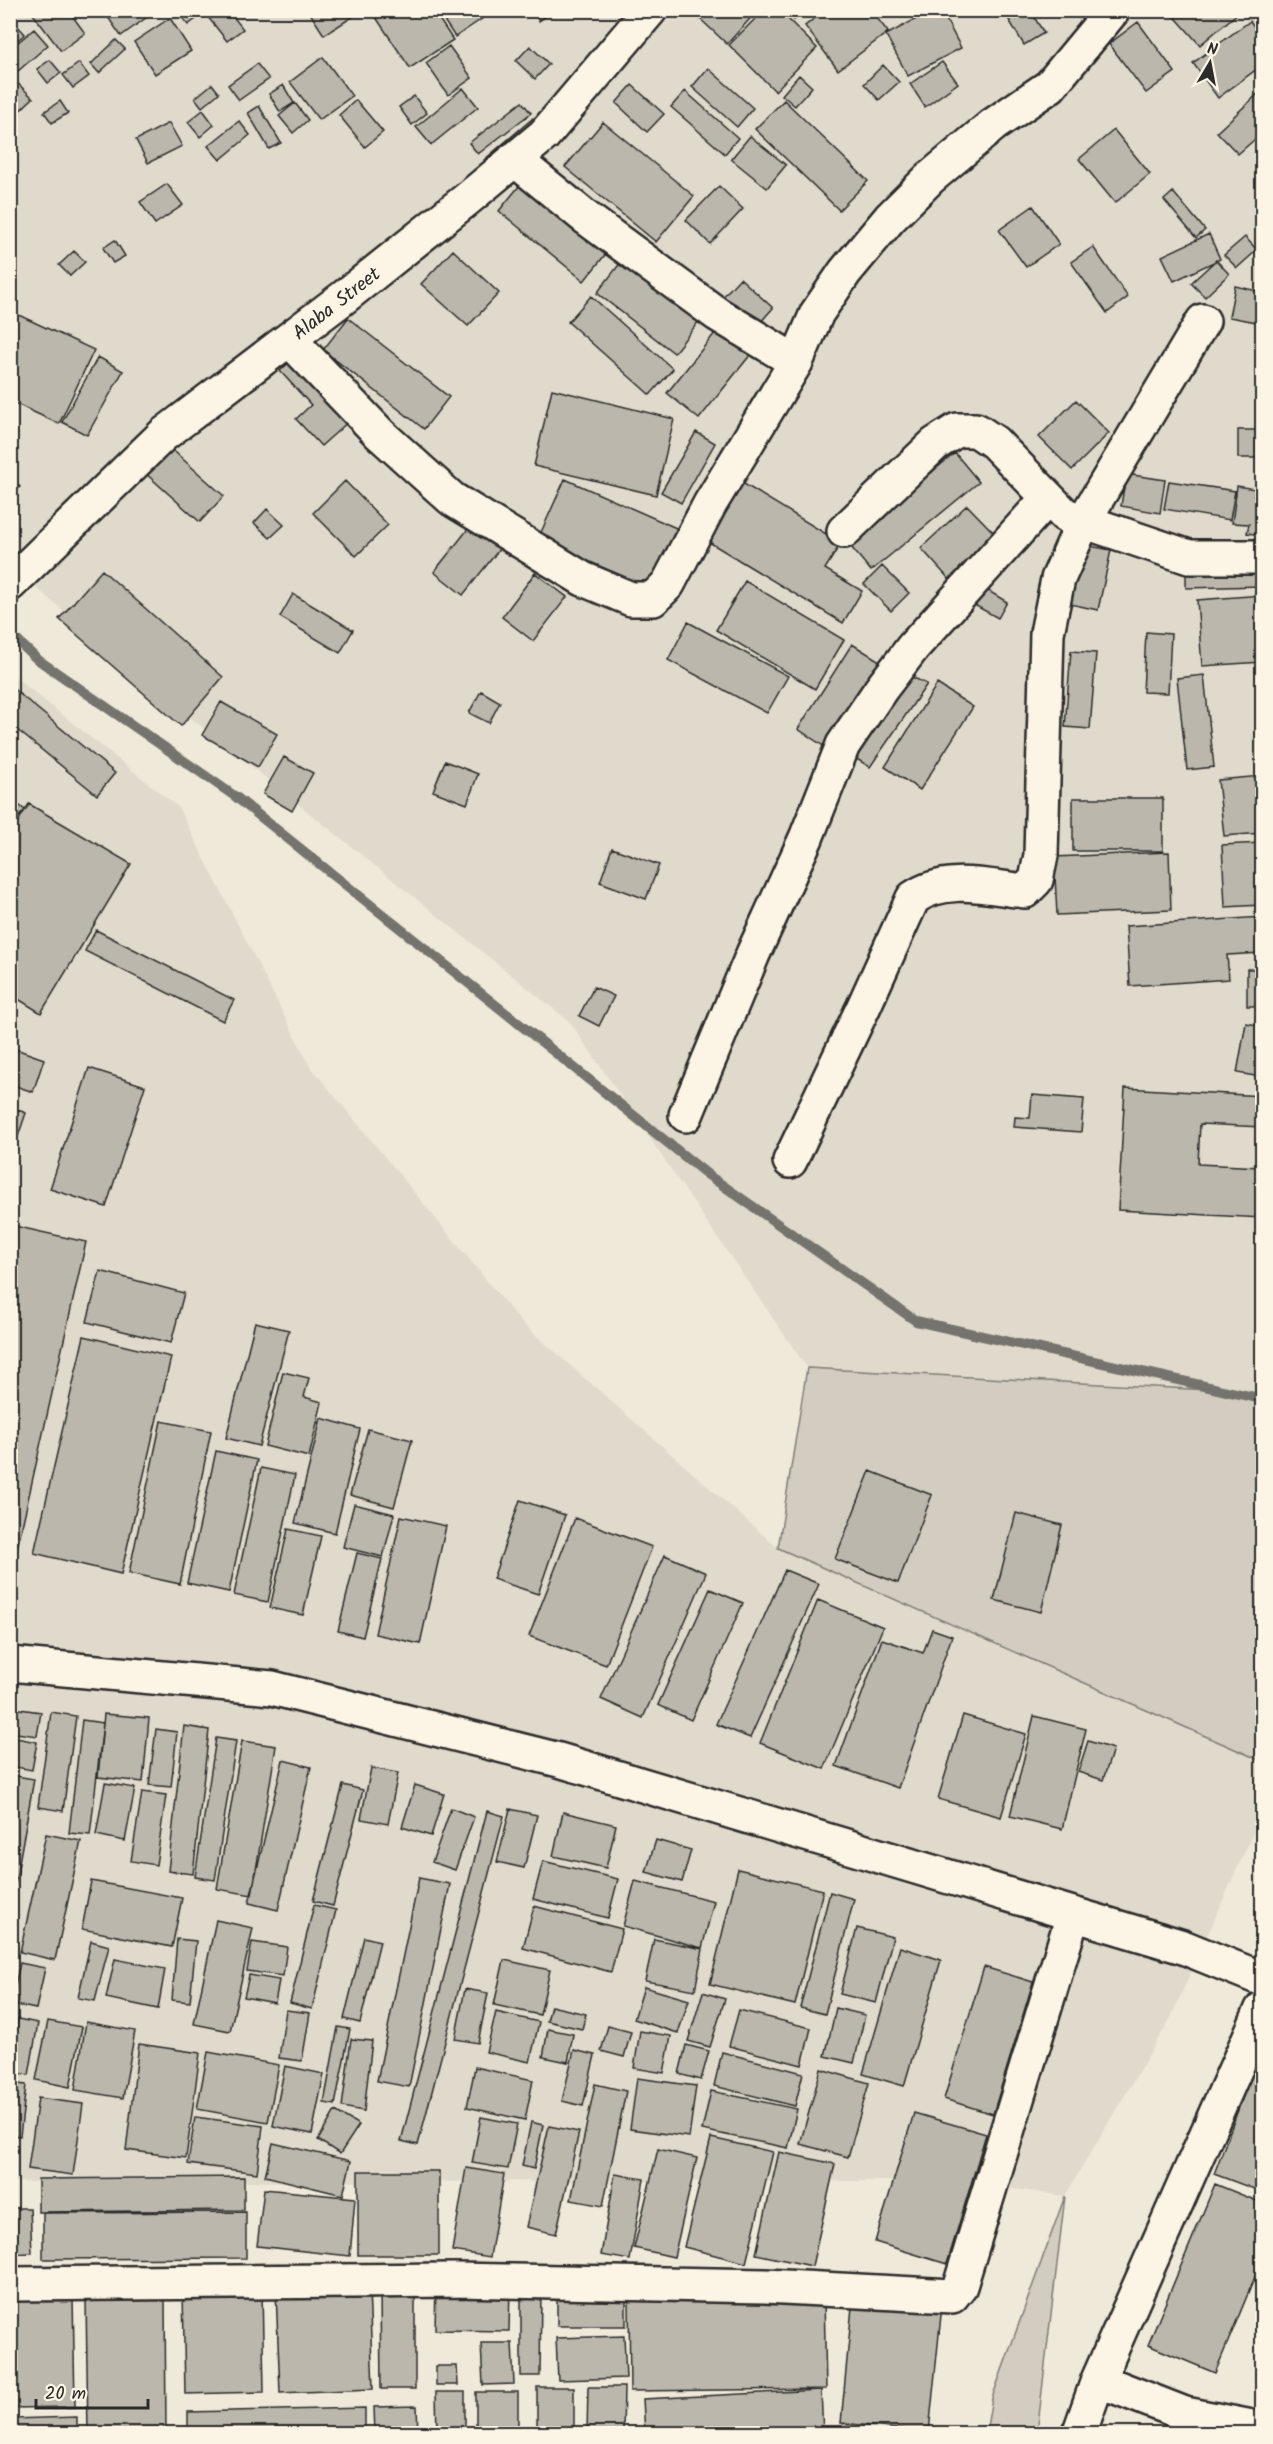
<svg xmlns="http://www.w3.org/2000/svg" width="1273" height="2444" viewBox="0 0 1273 2444" font-family="Kalam,sans-serif">
<rect width="100%" height="100%" fill="#efe9da"/>
<filter id="ink" filterUnits="userSpaceOnUse"><feTurbulence type="fractalNoise" baseFrequency=".0167" numOctaves="2"/><feDisplacementMap in="SourceGraphic" scale="12" xChannelSelector="R" yChannelSelector="G"/><feConvolveMatrix kernelMatrix="1 2 1 2 8 2 1 2 1" color-interpolation-filters="sRGB"/></filter>
<g filter="url(#ink)">
<!-- built -->
<path fill="#e0dacc" d="M11,11H1262V1393L807,1368L570,1022L146,682L11,566Z
M10,673L178,807L310,1066L521,1322L778,1548L1262,1761V1813L1170,2019L1065,2196L956,2181L11,2182Z"/>
<!-- green -->
<path fill="#d2cdc0" stroke="#7e7c76" stroke-width="1.5" d="M807,1368L1262,1393V1761L778,1548Z
M1065,2196L1037,2433H986L992,2398Z"/>
<g fill="none" stroke-linecap="round" stroke-linejoin="round">
<!-- stream -->
<path stroke="#75736d" stroke-width="10" d="M10,634L37,659L236,797L708,1175L916,1321L1262,1399"/>
</g>
<!-- building -->
<path fill="#bcb7ac" stroke="#2b2b2b" stroke-width="1.5" d="M30,10H68L85,33L61,51Z
M103,10H157L121,36Z
M176,10H202L204,13L188,25Z
M206,10H228L243,29L227,41L204,12Z
M308,10H350L354,16L324,35Z
M371,10H433L453,40L410,68Z
M437,10H487L489,14L455,37Z
M532,10H556L539,21Z
M700,10H758L727,44L696,15Z
M764,10H779L817,48L775,91L729,45Z
M786,10H807L794,20Z
M825,10H871L888,32L838,70L805,26Z
M933,10H941L961,48L908,76L886,35Z
M1003,10H1035L1031,12L1044,33L1024,45Z
M1169,10H1238L1239,12L1200,45Z
M170,18L191,51L155,74L134,42Z
M12,20L25,34L14,43L10,39V22Z
M1250,21L1262,37V65L1218,98L1193,63Z
M1138,22L1175,72L1146,93L1109,44Z
M34,29L48,45L17,72L10,64V49Z
M116,40L125,49L99,73L91,64Z
M449,46L472,78L448,95L426,63Z
M530,46L549,64L535,79L516,61Z
M323,57L352,96L319,120L290,82Z
M50,60L61,73L48,83L37,69Z
M942,62L958,83L925,107L910,84Z
M79,63L89,76L73,88L63,75Z
M257,64L269,79L239,100L228,85Z
M883,65L899,82L879,100L864,84Z
M708,68L753,108L737,127L692,87Z
M799,75L812,87L795,106L782,95Z
M10,76L33,98L11,119L10,118Z
M212,84L219,93L202,107L195,98Z
M283,85L294,103L280,112L269,94Z
M632,85L664,114L647,132L616,103Z
M463,88L478,107L431,145L416,127Z
M1262,90V133L1238,154L1217,132Z
M685,91L738,138L725,154L671,107Z
M414,96L427,113L412,125L399,107Z
M356,100L383,132L365,147L339,115Z
M784,100L868,181L839,210L755,129Z
M60,101L68,113L52,123L44,112Z
M522,102L531,113L478,154L469,143Z
M295,103L308,120L293,133L279,116Z
M259,106L281,143L269,149L248,113Z
M203,110L214,125L200,137L188,122Z
M533,118L544,130L495,172L484,160Z
M239,121L250,135L220,160L208,146Z
M603,122L694,196L656,242L565,167Z
M169,123L182,146L148,163L136,140Z
M1114,130L1150,174L1115,203L1079,159Z
M750,136L786,165L767,188L731,159Z
M524,180L609,250L584,281L499,211Z
M167,184L183,205L155,224L140,202Z
M719,186L743,209L710,244L686,220Z
M1173,192L1205,230L1196,238L1164,200Z
M1033,206L1059,244L1026,267L999,230Z
M1209,234L1220,259L1174,281L1162,256Z
M1245,237L1257,250L1237,268L1224,255Z
M115,240L125,256L113,263L103,248Z
M1093,247L1128,297L1107,313L1071,262Z
M453,250L499,293L468,326L421,284Z
M74,251L85,262L70,276L59,265Z
M625,257L703,316L674,353L597,293Z
M1216,260L1229,274L1205,297L1191,283Z
M740,278L773,308L758,325L717,303Z
M1235,286L1262,292V323L1229,317Z
M591,296L673,369L650,395L568,322Z
M10,311L94,350L59,424L10,401Z
M348,318L449,397L424,429L323,350Z
M719,328L751,354L699,419L667,393Z
M301,351L358,413L321,446L296,419L311,405L280,371Z
M98,357L123,371L87,435L62,422Z
M552,389L674,419L656,495L534,466Z
M1076,400L1109,433L1072,470L1039,437Z
M1238,430H1262V458H1238Z
M696,432L715,443L681,503L661,492Z
M167,445L224,496L200,522L143,471Z
M955,453L979,482L871,571L847,542Z
M1126,474L1165,480L1160,513L1121,506Z
M10,476L20,487L10,496Z
M734,478L841,543L825,569L862,591L843,623L699,536Z
M565,479L683,531L656,591L538,539Z
M345,481L388,525L356,556L313,513Z
M1169,481L1235,491L1230,520L1164,509Z
M1237,486L1255,489L1254,496L1262,497V535L1247,533L1249,524L1232,523Z
M967,505L996,535L949,579L921,548Z
M267,509L284,525L270,538L254,523Z
M472,524L501,547L463,595L434,572Z
M1079,544L1111,550L1098,610L1066,603Z
M882,566L909,593L891,611L864,584Z
M1260,567V586L1186,588V569Z
M102,570L223,677L181,726L59,619Z
M535,573L567,597L533,641L502,617Z
M745,581L844,640L815,689L716,630Z
M977,584L1007,602L998,618L967,601Z
M293,594L353,630L340,653L280,617Z
M1262,595V662L1202,666L1197,600Z
M688,622L788,676L767,713L668,660Z
M1146,632L1171,634L1168,693L1143,692Z
M852,644L883,663L828,749L798,729Z
M1071,651L1096,653L1090,729L1065,727Z
M901,672L927,684L870,767L848,754Z
M1204,675L1214,767L1187,770L1177,678Z
M937,684L973,707L920,790L885,767Z
M10,686L115,773L97,795L10,724Z
M481,691L500,702L489,723L469,713Z
M221,702L277,734L258,767L202,735Z
M284,757L313,773L292,811L263,794Z
M445,761L478,774L467,804L433,791Z
M1262,776V833L1224,836L1218,780Z
M10,798L25,810L10,826Z
M1073,798H1163V851H1073Z
M29,804L131,864L41,1013L10,994V834Z
M1262,843V905L1225,907L1222,845Z
M612,848L659,865L646,899L600,882Z
M1169,852L1171,910L1057,915L1054,857Z
M1262,917V953L1227,955L1229,979L1130,986L1126,926Z
M96,930L234,1000L223,1021L85,951Z
M1247,969H1262V1006H1247Z
M594,987L614,996L599,1026L579,1016Z
M1246,1023L1262,1026V1077L1237,1073Z
M10,1047L44,1059L33,1092L10,1084Z
M89,1068L145,1086L106,1207L50,1189Z
M1125,1088L1262,1096V1127L1200,1124L1198,1164L1262,1167V1218L1118,1210Z
M1032,1095L1084,1099L1081,1132L1014,1127L1015,1117L1030,1118Z
M10,1107L26,1113L10,1160Z
M10,1225L86,1242L10,1580Z
M100,1271L184,1293L171,1343L87,1322Z
M255,1322L289,1330L259,1446L226,1438Z
M84,1336L171,1357L121,1574L34,1553Z
M283,1372L309,1378L304,1397L322,1402L309,1457L265,1446Z
M321,1418L360,1429L335,1533L295,1523Z
M161,1421L211,1431L180,1584L129,1573Z
M368,1429L412,1440L394,1507L350,1495Z
M216,1451L257,1460L229,1592L187,1583Z
M261,1468L295,1475L268,1602L234,1595Z
M870,1471L932,1495L898,1583L835,1559Z
M520,1500L565,1515L538,1594L493,1579Z
M354,1504L394,1514L383,1557L343,1547Z
M1016,1513L1062,1525L1041,1612L994,1600Z
M401,1516L446,1526L420,1644L375,1634Z
M575,1518L652,1547L606,1665L529,1636Z
M288,1529L321,1536L303,1615L270,1608Z
M357,1553L382,1559L363,1637L338,1631Z
M665,1555L706,1573L643,1718L601,1699Z
M785,1570L819,1584L750,1738L716,1724Z
M710,1589L743,1603L691,1720L658,1705Z
M818,1600L883,1627L824,1769L760,1743Z
M932,1629L952,1636L898,1788L836,1766L882,1639L923,1653Z
M12,1708L41,1712L37,1736L10,1732Z
M51,1712L76,1716L63,1811L38,1807Z
M104,1714L149,1718L143,1782L98,1777Z
M963,1715L1026,1734L1001,1817L938,1799Z
M1034,1716L1086,1729L1062,1829L1010,1816Z
M82,1720L103,1723L90,1835L69,1833Z
M184,1726L209,1730L193,1874L168,1871Z
M156,1729L177,1732L171,1787L149,1785Z
M11,1737L37,1742L32,1770L10,1766Z
M216,1738L236,1741L215,1880L195,1877Z
M242,1741L276,1746L252,1895L217,1889Z
M1088,1741L1113,1749L1103,1780L1078,1772Z
M283,1760L311,1767L278,1910L249,1903Z
M371,1768L398,1773L388,1824L361,1819Z
M10,1775L34,1779L12,1902H10Z
M105,1783L135,1788L125,1841L96,1835Z
M343,1785L363,1790L333,1906L313,1901Z
M415,1785L444,1794L431,1836L402,1827Z
M142,1792L166,1795L156,1865L131,1861Z
M451,1808L474,1817L455,1870L432,1862Z
M510,1809L537,1815L524,1868L497,1862Z
M487,1811L504,1816L418,2145L401,2141Z
M563,1812L616,1825L606,1868L553,1856Z
M46,1834L81,1841L55,1960L20,1952Z
M656,1840L691,1850L682,1882L646,1872Z
M543,1861L618,1879L608,1918L533,1899Z
M738,1869L823,1890L795,2005L710,1984Z
M419,1878L450,1884L409,2087L377,2081Z
M91,1881L182,1898L172,1947L82,1929Z
M635,1881L714,1901L702,1948L623,1926Z
M830,1892L854,1899L825,2014L800,2008Z
M314,1905L336,1910L312,2009L290,2003Z
M534,1906L622,1929L611,1972L523,1948Z
M216,1920L253,1928L230,2031L194,2024Z
M857,1928L893,1937L876,2003L840,1994Z
M364,1937L380,1941L360,2023L344,2019Z
M177,1939L196,1941L190,2002L172,2000Z
M654,1939L703,1949L695,1990L645,1981Z
M91,1941L109,1946L95,2001L78,1998Z
M252,1942L287,1947L283,1976L247,1971Z
M900,1947L941,1960L904,2086L863,2074Z
M115,1959L165,1969L158,2009L106,1998Z
M504,1960L550,1970L540,2015L494,2005Z
M20,1963L45,1968L36,2009L11,2004Z
M984,1967L1033,1982L993,2114L944,2099Z
M249,1975L279,1980L275,2003L244,1997Z
M644,1987L689,2000L678,2033L634,2019Z
M465,1989L488,1993L478,2043L455,2039Z
M703,1992L725,1999L710,2047L688,2041Z
M551,2006L586,2014L582,2029L547,2021Z
M836,2008L865,2015L854,2063L825,2056Z
M286,2010L310,2013L302,2061L279,2058Z
M739,2010L811,2028L802,2065L729,2046Z
M496,2012L539,2022L530,2062L486,2052Z
M18,2019L38,2023L29,2075L10,2072Z
M48,2021L82,2027L70,2087L36,2080Z
M86,2022L135,2031L123,2098L75,2090Z
M608,2026L631,2032L624,2057L601,2051Z
M338,2027L350,2029L335,2105L324,2103Z
M548,2029L573,2034L568,2062L543,2057Z
M640,2031L671,2036L664,2073L634,2068Z
M351,2039L372,2041L364,2111L342,2107Z
M139,2044L200,2053L186,2158L126,2150Z
M686,2045L709,2051L701,2080L679,2074Z
M1262,2046V2192L1214,2174Z
M574,2050L595,2055L583,2106L562,2101Z
M208,2052L279,2065L268,2122L197,2109Z
M722,2052L803,2073L795,2106L714,2086Z
M285,2066L324,2074L312,2134L273,2126Z
M475,2067L533,2080L525,2120L467,2107Z
M821,2069L869,2083L848,2157L800,2144Z
M637,2078L696,2086L689,2137L630,2129Z
M10,2083L26,2085L20,2136L10,2135Z
M595,2084L626,2091L603,2206L571,2200Z
M711,2091L797,2109L788,2148L702,2130Z
M38,2098L83,2104L73,2175L28,2169Z
M335,2111L359,2125L340,2154L318,2140Z
M914,2113L986,2134L947,2264L875,2242Z
M195,2117L263,2126L257,2173L188,2164Z
M481,2117L517,2124L508,2169L472,2163Z
M531,2122L543,2125L534,2169L522,2166Z
M549,2126L579,2132L556,2234L526,2227Z
M711,2138L773,2152L746,2263L684,2247Z
M273,2143L351,2161L343,2195L265,2176Z
M658,2149L697,2158L674,2257L634,2248Z
M779,2152L835,2164L812,2266L756,2254Z
M466,2168L504,2174L490,2257L452,2251Z
M358,2171H439V2255H358Z
M615,2174L644,2179L630,2260L601,2255Z
M244,2177V2210L38,2212V2179Z
M1215,2184L1262,2203V2260L1215,2373L1148,2345Z
M264,2189L355,2198L350,2256L257,2246Z
M10,2208H30L32,2253L10,2254Z
M246,2212V2258L43,2259V2213Z
M436,2284L510,2286L509,2331L435,2330Z
M557,2285L626,2286V2326H557Z
M369,2288L373,2389L280,2393L276,2291Z
M415,2289V2389H381L380,2290Z
M262,2290L264,2392L185,2394L183,2291Z
M521,2290L541,2291L540,2376H521Z
M853,2296L942,2305L929,2432L841,2423Z
M824,2297L826,2389L630,2391L629,2299Z
M73,2298L75,2407L10,2408V2299Z
M165,2298L166,2434H88L86,2299Z
M624,2336L626,2378L558,2380L556,2338Z
M481,2343H512L514,2384L483,2385Z
M436,2366H457L458,2385H436Z
M537,2387H574V2434H537Z
M588,2387H624L623,2434H587Z
M821,2390L823,2434H645L643,2399Z
M436,2392H465V2434H437Z
M476,2392H518V2434H476Z
M417,2406L418,2434H375L374,2407Z
M365,2408V2434H188V2412Z
M77,2417V2434H10V2419Z"/>
<g fill="none" stroke-linecap="round" stroke-linejoin="round">
<defs>
<path id="minor" d="M514,159L585,217L717,314L796,362
M289,339L380,434L452,499L583,579L631,599H653L668,584L710,504L796,362L817,313L845,272L890,218L930,178L993,125L1050,86L1113,10
M844,531L935,444L957,430H976L994,442L1065,515L1189,557H1262
M10,584L163,435L343,298L466,200L544,135L650,10
M686,1115L753,954L806,838L843,745L881,689L913,647L1048,498
M790,1161L864,1006L913,898C945,875 988,887 1025,891L1036,880L1041,855L1047,633L1058,579L1083,522L1203,321
M10,2284L456,2280L765,2286L952,2296L960,2286L1073,1915
M1098,2380L1185,2414L1262,2429
M1079,2434L1098,2380L1262,2009"/>
<path id="major" d="M10,1664L272,1688L559,1760L1183,1947L1262,1979"/>
</defs>
<!-- minor casing -->
<use href="#minor" stroke="#2b2b2b" stroke-width="38"/>
<!-- major casing -->
<use href="#major" stroke="#2b2b2b" stroke-width="38"/>
<!-- minor -->
<use href="#minor" stroke="#fcf5e5" stroke-width="33"/>
<!-- major -->
<use href="#major" stroke="#fcf5e5" stroke-width="33"/>
</g>
</g>
<g text-anchor="middle" stroke-width="6" stroke-linejoin="round" paint-order="stroke">
<!-- street labels -->
<g font-size="20" fill="#2b2b2b" stroke="#fcf5e5">
<text transform="translate(336 303) rotate(-38)" y="7">Alaba Street</text>
</g>
</g>
<!-- margin -->
<rect width="1273" height="2444" fill="none" stroke="#fcf5e5" stroke-width="36"/>
<rect x="18" y="18" width="1237" height="2408" fill="none" stroke="#2b2b2b" stroke-width="2" filter="url(#ink)"/>
<!-- north arrow -->
<g transform="translate(1210 63) rotate(10)" stroke="#fcf5e5" stroke-width="4.5" paint-order="stroke">
<path d="M0-4.5L10 22L0 15L-10 22Z" fill="#2b2b2b"/>
<text y="-9" font-size="16" font-weight="bold" text-anchor="middle" fill="#2b2b2b">N</text>
</g>
<!-- scale -->
<path d="M36 2399v9h112v-9" fill="none" stroke="#2b2b2b" stroke-width="3"/>
<text x="45" y="2399" font-size="18" fill="#2b2b2b" stroke="#fcf5e5" stroke-width="4.5" paint-order="stroke">20 m</text>
</svg>
